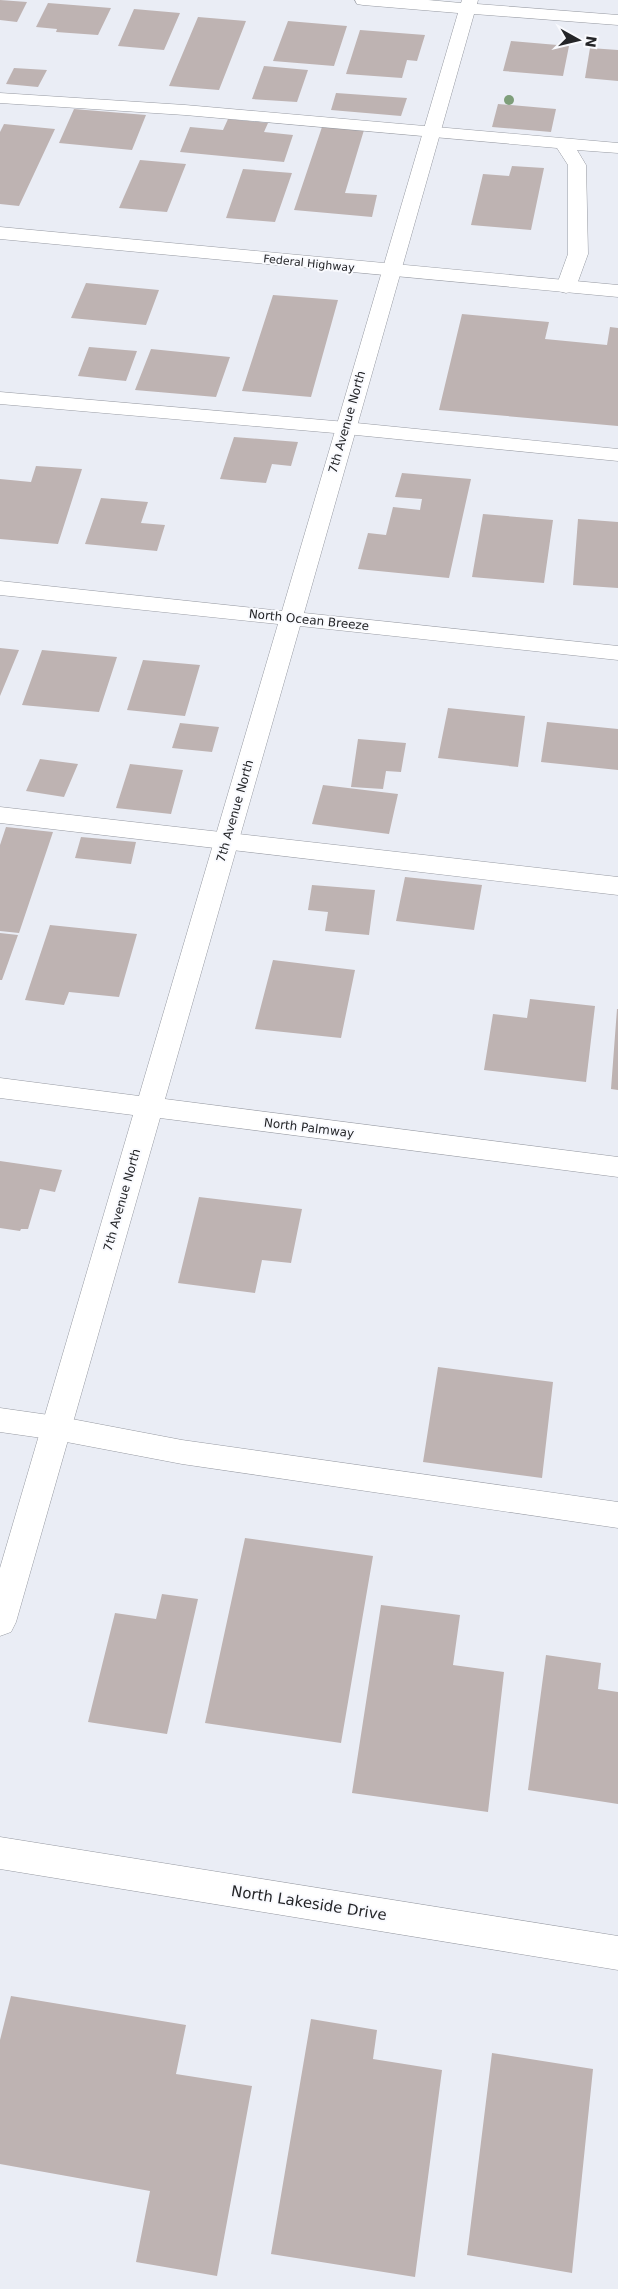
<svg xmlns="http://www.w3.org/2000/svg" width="618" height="2289" viewBox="0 0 618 2289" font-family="'DejaVu Sans',sans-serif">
<rect width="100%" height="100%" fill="#eaedf5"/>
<!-- building -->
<path fill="#beb3b2" d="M0,0L27,2L17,22L0,20Z
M48,3L111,8L98,35L56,32L57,29L36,27Z
M134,9L180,13L164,50L118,46Z
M198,17L246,21L219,90L169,86Z
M288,21L347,26L334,66L273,61Z
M360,30L425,35L417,61L407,60L402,78L346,74Z
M511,41L569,46L563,76L503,71Z
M590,48L618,50V81L585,78Z
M264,66L308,70L297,102L252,99Z
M14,68L47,70L38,87L6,84Z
M336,93L407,98L401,116L331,110Z
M498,104L556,109L551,132L492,127Z
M74,109L146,115L132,150L59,143Z
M228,119L268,123L264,132L293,135L284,162L180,152L190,127L223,130Z
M4,124L55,129L19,206L0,204V132Z
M322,127L364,130L345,193L377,195L372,217L294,210Z
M140,160L186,164L167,212L119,208Z
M512,166L544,168L531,230L471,225L483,174L509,176Z
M243,169L292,173L275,222L226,218Z
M86,283L159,290L146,325L71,318Z
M273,295L338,300L311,397L242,391Z
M462,314L549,322L545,339L607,345L610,327L618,328V426L439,410Z
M89,347L137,351L126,381L78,376Z
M151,349L230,357L216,397L135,390Z
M234,437L298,442L291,466L272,464L266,483L220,479Z
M36,466L82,469L58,544L0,539V479L31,482Z
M402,473L471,479L449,578L358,569L368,533L386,535L393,507L420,510L422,499L395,497Z
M101,498L148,502L141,523L165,525L157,551L85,544Z
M483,514L553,520L544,583L472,577Z
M578,519L618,522V588L573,585Z
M0,648L19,650L0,696Z
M42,650L117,657L99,712L22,705Z
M143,660L200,665L185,716L127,710Z
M448,708L525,716L518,767L438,758Z
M547,722L618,729V770L541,762Z
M180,723L219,727L212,752L172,748Z
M358,739L406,743L401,772L386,771L383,789L351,787Z
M40,759L78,764L64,797L26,791Z
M130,764L183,770L171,814L116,808Z
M323,785L398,794L389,834L312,824Z
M6,827L53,832L19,933L0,931V845Z
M81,837L136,842L131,864L75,858Z
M405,877L482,885L474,930L396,921Z
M312,885L375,890L369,935L325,931L328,912L308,910Z
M50,925L137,934L119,997L69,992L64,1005L25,1000Z
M0,933L18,935L2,980H0Z
M273,960L355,970L341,1038L255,1029Z
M530,999L595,1006L586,1082L484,1070L493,1014L527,1018Z
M617,1009H618V1090L611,1089Z
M0,1161L62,1170L55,1192L40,1189L28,1229H21L20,1231L0,1228Z
M199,1197L302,1209L291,1263L262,1260L255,1293L178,1283Z
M438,1367L553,1382L542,1478L423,1462Z
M245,1538L373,1556L341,1743L205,1723Z
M162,1594L198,1599L167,1734L88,1722L115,1613L156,1619Z
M381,1605L460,1615L453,1665L504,1672L488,1812L352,1793Z
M546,1655L601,1663L598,1689L618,1692V1804L528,1790Z
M11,1996L186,2025L176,2074L252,2086L217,2276L136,2262L150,2191L0,2164V2040Z
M311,2019L377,2030L373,2059L442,2070L415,2277L271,2254Z
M492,2053L593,2069L572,2273L467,2255Z"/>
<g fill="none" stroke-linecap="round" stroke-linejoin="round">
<defs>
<path id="lane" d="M0,93L185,105L618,143V153L577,150L586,165L588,254L576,287L573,291L566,293L559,291L556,287L568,254V165L557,148L185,115L0,103Z
M0,392L346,422L618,449V461L346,434L0,404Z
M0,807L618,877V895L0,823Z
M0,1408L56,1416L182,1440L618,1502V1528L182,1464L56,1440L0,1432Z"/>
<path id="street" d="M355,0H428L461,3L462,0H478L477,4L618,15V25L474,14L304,613L618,646V660L300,626L165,1099L618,1157V1177L160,1118L16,1622L11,1632L0,1636V1568L133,1115L0,1098V1078L139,1096L278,624L0,595V581L282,611L458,13L363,5L357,4Z
M0,1837L618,1936V1970L0,1869Z"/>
<path id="secondary" d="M0,227L618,285V297L0,239Z"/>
</defs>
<!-- lane casing -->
<use href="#lane" stroke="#979aa2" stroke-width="1"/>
<!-- street casing -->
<use href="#street" stroke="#979aa2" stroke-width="1"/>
<!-- secondary casing -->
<use href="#secondary" stroke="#979aa2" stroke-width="1"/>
<!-- lane -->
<use href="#lane" fill="#fff" fill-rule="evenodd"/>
<!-- street -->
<use href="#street" fill="#fff" fill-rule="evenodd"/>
<!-- secondary -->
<use href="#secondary" fill="#fff" fill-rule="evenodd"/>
</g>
<!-- trees -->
<circle fill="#7e9e7a" cx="509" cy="100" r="5"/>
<g text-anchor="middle" stroke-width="4" stroke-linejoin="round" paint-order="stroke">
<!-- far-street labels -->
<g font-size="11" fill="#242528" stroke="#f9fafe">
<text transform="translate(309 263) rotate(6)" y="4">Federal Highway</text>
</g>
<!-- street labels -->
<g font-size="12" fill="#242528" stroke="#f9fafe">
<text transform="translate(347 422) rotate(-74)" y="4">7th Avenue North</text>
<text transform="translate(309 620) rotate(6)" y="4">North Ocean Breeze</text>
<text transform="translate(235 811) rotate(-74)" y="4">7th Avenue North</text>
<text transform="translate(309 1128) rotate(7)" y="4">North Palmway</text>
<text transform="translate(122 1200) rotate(-74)" y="4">7th Avenue North</text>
</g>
<!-- near-street labels -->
<g font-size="15" fill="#242528" stroke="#f9fafe">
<text transform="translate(309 1903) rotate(9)" y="5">North Lakeside Drive</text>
</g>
</g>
<!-- north arrow -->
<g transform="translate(578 40) rotate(98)" stroke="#f9fafe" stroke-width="4" paint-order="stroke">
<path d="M0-4L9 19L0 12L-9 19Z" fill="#242528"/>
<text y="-8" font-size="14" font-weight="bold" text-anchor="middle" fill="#242528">N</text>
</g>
</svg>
